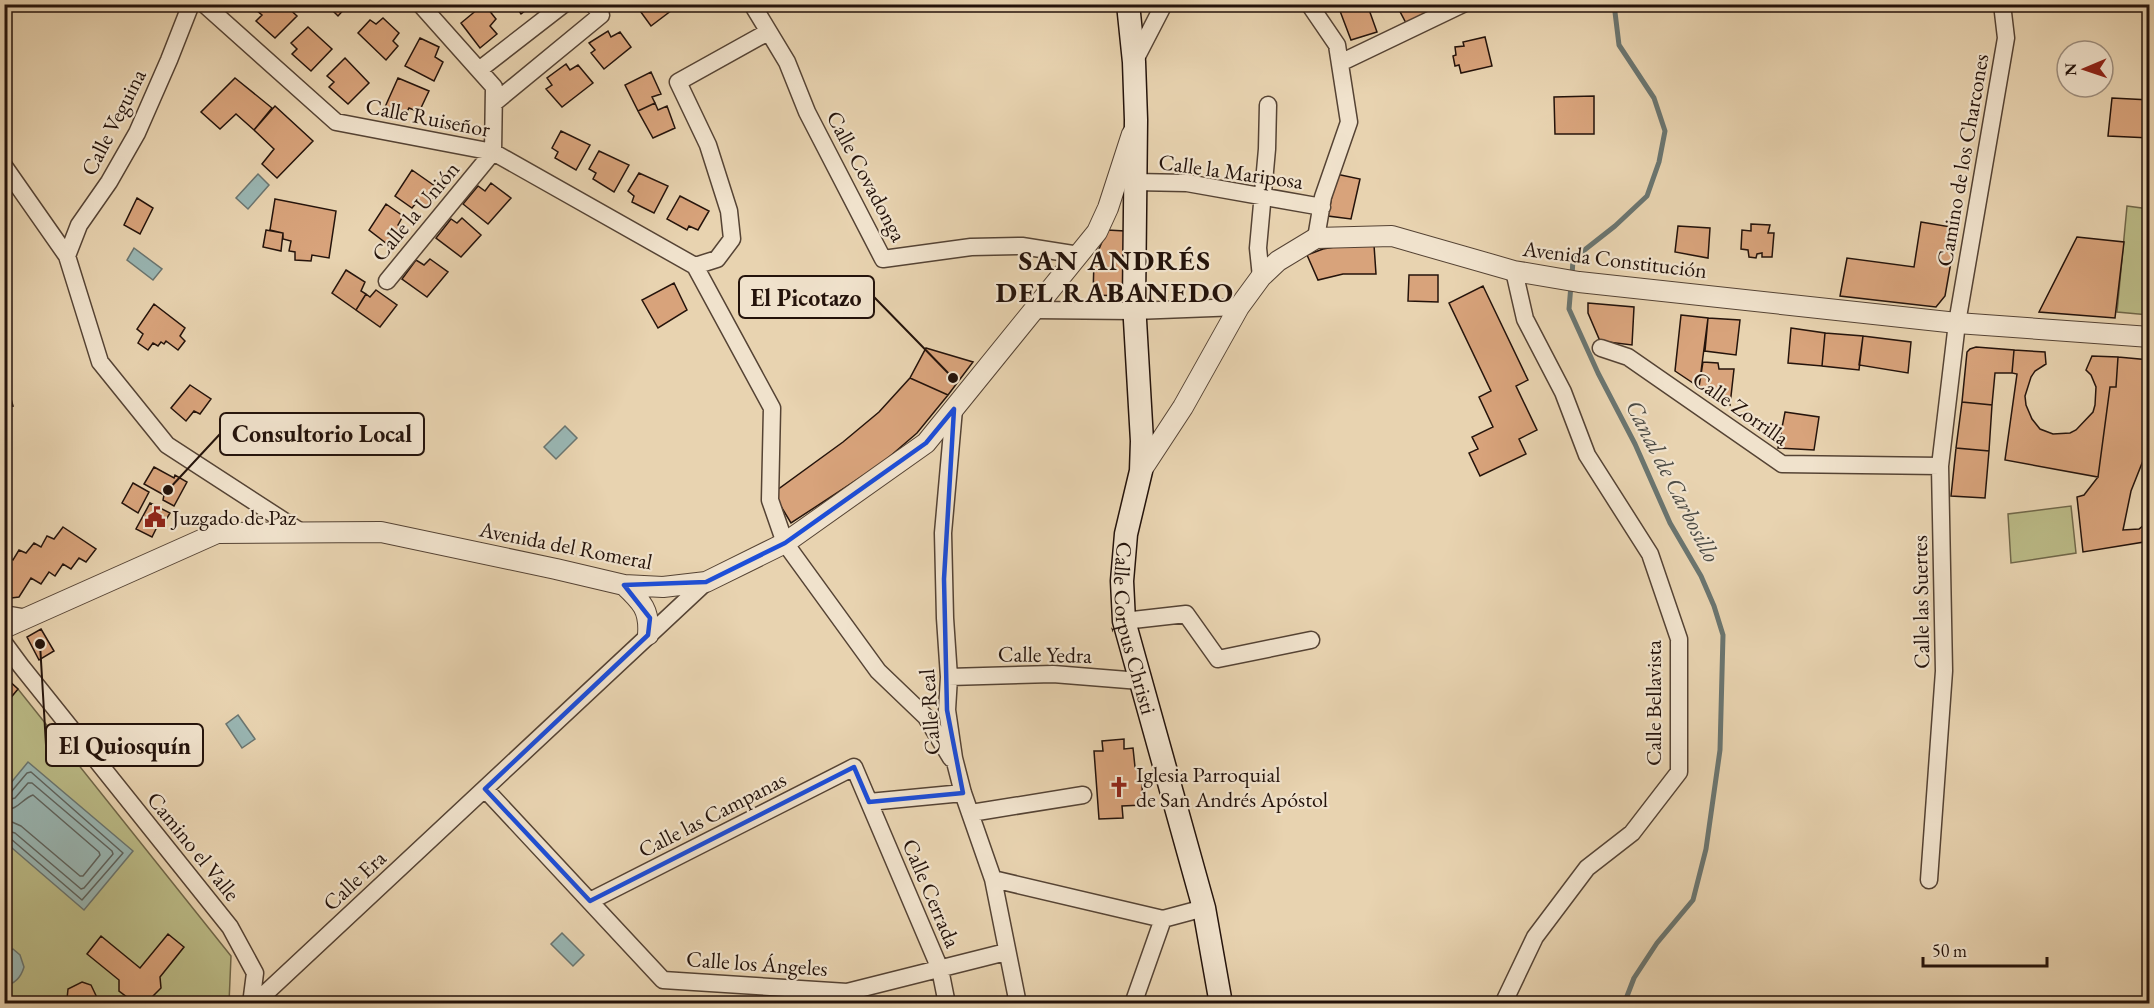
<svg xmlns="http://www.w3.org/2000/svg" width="2154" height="1008" viewBox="0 0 2154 1008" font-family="'EB Garamond',serif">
<rect width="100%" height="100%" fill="#e8d3b0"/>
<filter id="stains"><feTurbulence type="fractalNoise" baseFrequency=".00333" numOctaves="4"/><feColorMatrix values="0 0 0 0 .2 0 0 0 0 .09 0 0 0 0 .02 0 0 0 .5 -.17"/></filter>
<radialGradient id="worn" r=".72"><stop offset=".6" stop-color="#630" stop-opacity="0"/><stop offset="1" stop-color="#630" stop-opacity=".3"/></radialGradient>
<!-- green -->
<path fill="#bbbb87" stroke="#706749" stroke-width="1.5" d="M2127,206L2149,209V315L2117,312Z
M2071,506L2076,553L2011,563L2008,514Z
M7,679L18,689L231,956L229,1003L5,1004L4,682Z"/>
<!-- water -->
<path fill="#99b6b3" stroke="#6a7570" stroke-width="1.5" d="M258,174L269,185L248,209L236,198Z
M134,248L162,269L153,280L127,260Z
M565,426L577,438L556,459L544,447Z
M238,715L255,739L242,748L226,724Z
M28,762L133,851L84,910L5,842V790Z
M562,933L584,955L573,966L551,944Z
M13,949L20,955L24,967C21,977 16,984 5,985V952Z"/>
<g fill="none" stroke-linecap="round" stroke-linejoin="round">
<!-- shore -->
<path stroke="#5e645f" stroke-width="1.5" d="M4,793L11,792L27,773L31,772L123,853L82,900L11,839L4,838
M4,801L15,798L28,783H32L112,851L113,854L84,888L81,889L15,833L4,830
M4,810C18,810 22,799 33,795L99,852L100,855L83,876H80L21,826L12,822L4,821"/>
<!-- stream -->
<path stroke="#6a7570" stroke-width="5" d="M1572,276L1573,259L1615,226L1647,196L1659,162L1665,131L1654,98L1619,45L1614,4
M1571,285L1569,309L1598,373L1635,444L1670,523L1701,576L1714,606L1723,635L1720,750L1706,849L1693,900L1657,943L1634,978L1624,1004"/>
</g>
<!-- building -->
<path fill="#d8a37b" stroke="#24130b" stroke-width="1.5" d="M260,4H284L297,16L275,38L256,21L262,15L255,9Z
M326,4H349L338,16Z
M484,4L496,19L490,26L497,34L480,48L461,23Z
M502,4H534L521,14L515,5L507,11Z
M635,4H680L651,26Z
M1358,4H1367L1377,32L1351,40L1340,11Z
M1396,4H1435L1437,8L1406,23Z
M383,18L399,33L393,41L398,46L386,60L358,33L370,20L376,24Z
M308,27L332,49L311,71L292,54L297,49L291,43Z
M608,31L611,37L620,32L631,47L604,69L591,53L595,50L589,43Z
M1485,37L1492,66L1461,73L1459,65L1455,66L1453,56L1456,55L1455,47L1464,46L1463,42Z
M420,38L439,47L435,57L443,62L434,81L405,66Z
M345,58L369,83L348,104L329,87L334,82L327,76Z
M566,64L570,70L578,65L593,83L562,107L546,89L552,85L547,78Z
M651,72L661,94L652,97L655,103L638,111L625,85Z
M235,78L272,108L254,130L236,114L220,129L201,112Z
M398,78L429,91L419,112L409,108L405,116L385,107Z
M1594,96V134H1555L1554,97Z
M2112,98L2150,100V138L2108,136Z
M655,103L658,110L667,106L675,128L653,138L638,111Z
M275,106L313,141L277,178L262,164L274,149L254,130Z
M561,131L590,145L576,170L555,158L558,152L552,148Z
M599,151L629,165L614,192L593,179L596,173L589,169Z
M412,170L439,189L427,208L417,202L412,208L395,196Z
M639,173L668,186L654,213L632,202L634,196L628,191Z
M1336,174L1360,179L1351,219L1328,216Z
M491,183L511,198L488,224L463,204L478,186L485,191Z
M680,196L709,211L698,230L689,226L687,230L667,219Z
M137,198L153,208L140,234L124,225Z
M275,199L336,211L329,258L312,255L311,261L295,260V252L289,251L291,241L283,239V233L270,230Z
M386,204L403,216L398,225L404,229L391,247L369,230Z
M462,218L481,235L461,257L436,238L451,219L457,223Z
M1921,222L1957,228L1945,296L1936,307L1840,296L1847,258L1914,267Z
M1751,224L1770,225L1768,233H1774L1772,257H1762V253L1757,254L1756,258L1749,257L1748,250L1741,249L1742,230L1751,231Z
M1678,226L1710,228L1708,258L1675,252Z
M266,230L283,233L281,251L263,247Z
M1107,230L1125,231L1124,296L1093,295L1094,261Z
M2077,237L2124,242L2115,318L2039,312Z
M1374,245L1376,274H1343L1318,280L1307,255L1323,249L1340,246Z
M430,259L448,272L427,297L402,279L416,260L424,265Z
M346,270L365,282L361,291L366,294L356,310L332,293Z
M1409,275H1438V302L1408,301Z
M674,283L687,310L658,328L642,300Z
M1483,286L1528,380L1516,386L1537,430L1519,439L1526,454L1480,476L1469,453L1478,449L1472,437L1493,427L1479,397L1491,391L1449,303Z
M376,290L397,305L380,327L356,310L366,294L370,297Z
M1588,303L1634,307L1632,345L1600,341L1588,313Z
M154,304L185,328L180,336L185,341L178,350L166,341L164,344L161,342L158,346L153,343L148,350L138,343L143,334L137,329Z
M1681,315L1708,318L1699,387L1675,371Z
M1708,318L1740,320L1736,355L1705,351Z
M1791,328L1825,333L1822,366L1788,363Z
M1825,333L1863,336L1859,370L1822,366Z
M1863,336L1911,342L1908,373L1859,365Z
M1976,347L2014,350L2012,373H1995L1992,405L1962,402L1967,352L1970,349Z
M926,348L973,362L948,395L910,378Z
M2014,350L2045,352L2046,364L2035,371L2031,377L2025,396L2026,405L2032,419L2040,429L2053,434L2070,433L2076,430L2093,412L2095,405L2096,387L2091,375L2086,370L2092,356L2118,357L2116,387H2110L2098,477L2005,460L2017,374L2012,373Z
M2118,357L2150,360V443L2131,491L2123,530L2139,529L2150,520V541L2083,552L2077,497L2084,495L2098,477L2110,387H2116Z
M1703,362L1718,363L1719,369H1734L1730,405L1699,387Z
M910,378L948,395L917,433L881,464L791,523L773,493L843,442L879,412Z
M190,385L211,399L200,414L194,411L186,421L171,408Z
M8,388L13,406L4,407V389Z
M1962,402L1992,405L1989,451L1956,448Z
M1785,412L1819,417L1814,450L1778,448Z
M1956,448L1989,451L1985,498L1951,496Z
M154,467L174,478L175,475L187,482L174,506L163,500L164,495L144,484Z
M133,483L149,492L138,513L122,503Z
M150,503L170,513L164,523L160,521L152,537L136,529Z
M63,527L96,549L86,562L79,558L71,569L63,564L55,576L49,572L41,584L31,578L19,597L11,598L4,596V564L9,557L13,560L19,550L26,553L34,543L41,547L47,536L54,539Z
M41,629L54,651L39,660L27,637Z
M7,679L18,689L4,706V682Z
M1124,739V749L1133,748L1135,767H1141L1143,805L1122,806L1123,818L1099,819L1094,751H1103L1102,741Z
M168,934L184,947L160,977L161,988L148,1001L135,1003L119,991V980L87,954L101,936L140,968Z
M82,982L91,985L100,1004H68L67,999L68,989Z"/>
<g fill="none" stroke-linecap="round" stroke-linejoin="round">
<defs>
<path id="minor" d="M204,4L336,122L493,152L695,266
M752,4L787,62L807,112L883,259L971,247L1022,246L1079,255
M1309,4L1337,45L1349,122L1323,197L1316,238
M1134,62L1164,4
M1340,63L1463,4
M479,70L564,4
M494,103L601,15L593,4
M4,166L67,256L100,362L167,445L301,532
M1134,182L1187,183L1322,207
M67,256L79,225L109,182L137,133L169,60L191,4
M695,266L772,408L770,500L785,543L878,671L926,717L951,758
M695,266L717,259L732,239L729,211L708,145L678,82L768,32
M1261,277L1258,248L1267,149L1268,105
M387,281L493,152L494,87L420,4
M1035,310L1134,311L1239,307
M1601,348L1628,357L1782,464L1940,466
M954,409L943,533L945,618L949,677L947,710L954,758L963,793L993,879L1018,1004
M4,614L27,618
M1124,621L1186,614L1218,659L1311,640
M4,643L21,666L230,927L255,973L251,1004
M949,677L1053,674L1140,681
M485,789L663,980L847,992
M869,802L963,793
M971,813L1083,795
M993,879L1163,919L1204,908
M1929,880L1944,671L1940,466L1957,323L2006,38L2002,4
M590,901L854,767L940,969L947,1004
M254,1004L706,582
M830,1004L847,992L1006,952
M1133,1004L1163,919
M1503,1004L1535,937L1587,868L1632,833L1679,772V639L1650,554L1587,455L1563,392L1525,319L1514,271"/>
<path id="tertiary" d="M1141,471L1183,407L1239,307L1261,277L1278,261L1316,238L1392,236L1514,271L1579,282L1957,323L2150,337
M624,585C642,602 650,610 648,635
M4,628L217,533L381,532L556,569L624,585L663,587L706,582L785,543L926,443L1097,232L1108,208L1132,134"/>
<g id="secondary">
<path id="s1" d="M1128,4L1134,62L1136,120L1134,303L1142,441L1141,471L1126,534L1122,581L1124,621L1204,908L1221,1004"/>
</g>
</defs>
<!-- minor casing -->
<use href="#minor" stroke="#554334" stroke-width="19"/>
<!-- tertiary casing -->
<use href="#tertiary" stroke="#554334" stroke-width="22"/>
<!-- secondary casing -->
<use href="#secondary" stroke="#24130b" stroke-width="25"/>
<!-- minor -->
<use href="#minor" stroke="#f0e2cc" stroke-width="16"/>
<!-- tertiary -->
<use href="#tertiary" stroke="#f0e2cc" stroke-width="20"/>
<!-- secondary -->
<use href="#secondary" stroke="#f0e2cc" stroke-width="22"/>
</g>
<!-- marked area -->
<path fill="none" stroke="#1d4ed8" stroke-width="4.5" stroke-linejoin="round" d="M954,409L944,579L947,710L963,793L869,802L854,767L590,901L485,789L648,635L650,618L624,585L706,582L785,543L926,443Z"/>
<!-- icons -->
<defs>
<symbol id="civic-bare" viewBox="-9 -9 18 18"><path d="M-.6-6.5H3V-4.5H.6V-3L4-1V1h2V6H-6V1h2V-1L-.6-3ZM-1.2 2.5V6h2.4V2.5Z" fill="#8f2418" stroke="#f0e2cc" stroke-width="2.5" paint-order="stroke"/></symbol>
<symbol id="church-bare" viewBox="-9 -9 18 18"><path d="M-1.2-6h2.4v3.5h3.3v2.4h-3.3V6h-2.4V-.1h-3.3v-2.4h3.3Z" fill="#8f2418" stroke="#f0e2cc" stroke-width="2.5" paint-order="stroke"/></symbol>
</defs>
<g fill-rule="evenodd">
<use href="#civic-bare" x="140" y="502" width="30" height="30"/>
<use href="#church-bare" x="1104" y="772" width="30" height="30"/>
</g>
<g text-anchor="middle" stroke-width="4.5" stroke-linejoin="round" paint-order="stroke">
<!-- street labels -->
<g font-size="22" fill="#24130b" stroke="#f0e2cc">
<text transform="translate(428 117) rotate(11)" y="8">Calle Ruiseñor</text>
<text transform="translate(113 122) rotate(-63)" y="8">Calle Veguina</text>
<text transform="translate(1962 160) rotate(-80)" y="8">Camino de los Charcones</text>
<text transform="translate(1231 171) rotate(8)" y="8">Calle la Mariposa</text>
<text transform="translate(867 176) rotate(62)" y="8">Calle Covadonga</text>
<text transform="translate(415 211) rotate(-50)" y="8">Calle la Unión</text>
<text transform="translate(1615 259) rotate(7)" y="8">Avenida Constitución</text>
<text transform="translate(1741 408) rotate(35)" y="8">Calle Zorrilla</text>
<text transform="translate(566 545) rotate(11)" y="8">Avenida del Romeral</text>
<text transform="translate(1920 602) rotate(-91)" y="8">Calle las Suertes</text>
<text dy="8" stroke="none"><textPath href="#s1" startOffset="628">Calle Corpus Christi</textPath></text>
<text transform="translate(1045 654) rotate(1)" y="8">Calle Yedra</text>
<text transform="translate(1653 703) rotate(-90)" y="8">Calle Bellavista</text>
<text transform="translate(929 712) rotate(-94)" y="8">Calle Real</text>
<text transform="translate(712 814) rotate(-27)" y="8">Calle las Campanas</text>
<text transform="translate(194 846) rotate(51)" y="8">Camino el Valle</text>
<text transform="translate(354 880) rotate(-43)" y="8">Calle Era</text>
<text transform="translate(932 893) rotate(67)" y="8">Calle Cerrada</text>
<text transform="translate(757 963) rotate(4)" y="8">Calle los Ángeles</text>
</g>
<!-- poi labels -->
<g font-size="22" fill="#24130b" stroke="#f0e2cc" text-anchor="start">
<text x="172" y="525">Juzgado de Paz</text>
<text x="1136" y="782">Iglesia Parroquial<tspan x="1136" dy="25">de San Andrés Apóstol</tspan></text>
</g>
<!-- water labels -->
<g font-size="24" font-style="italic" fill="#4d4c46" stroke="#f0e2cc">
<text transform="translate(1673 481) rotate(63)" y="8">Canal de Carbosillo</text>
</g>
<!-- district labels -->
<g font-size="28" font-weight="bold" letter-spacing="1.5" fill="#24130b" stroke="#f0e2cc">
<text x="1115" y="270">SAN ANDRÉS<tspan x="1115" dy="32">DEL RABANEDO</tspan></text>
</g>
</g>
<!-- callouts -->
<path fill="none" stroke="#24130b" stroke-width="2" d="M953 378L874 297M168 490L220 434M40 644L46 745"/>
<g fill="#24130b" stroke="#f0e2cc" stroke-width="2">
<circle cx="953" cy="378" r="6"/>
<circle cx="168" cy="490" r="6"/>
<circle cx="40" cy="644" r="6"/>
</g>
<g fill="#f0e2cc" stroke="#24130b" stroke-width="2">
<rect x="739" y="276" width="135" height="42" rx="6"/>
<rect x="220" y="413" width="204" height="42" rx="6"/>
<rect x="46" y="724" width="157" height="42" rx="6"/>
</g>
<g font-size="24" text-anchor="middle" font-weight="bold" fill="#24130b">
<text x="806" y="306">El Picotazo</text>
<text x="322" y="442">Consultorio Local</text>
<text x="125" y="754">El Quiosquín</text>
</g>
<!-- margin -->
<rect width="2154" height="1008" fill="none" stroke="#e8d3b0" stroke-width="24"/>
<rect x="6" y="6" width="2142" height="996" fill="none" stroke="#24130b" stroke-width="3"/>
<rect x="12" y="12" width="2130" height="984" fill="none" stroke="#24130b" stroke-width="1.5"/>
<!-- north arrow -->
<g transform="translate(2085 69) rotate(268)"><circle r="28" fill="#f0e2cc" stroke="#9e8f7f" stroke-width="1.5"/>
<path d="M0-4.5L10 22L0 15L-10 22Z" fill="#8f2418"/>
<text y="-9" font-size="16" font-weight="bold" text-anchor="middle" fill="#24130b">N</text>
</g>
<!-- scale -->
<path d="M1923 957v9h124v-9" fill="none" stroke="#24130b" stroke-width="3"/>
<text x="1932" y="957" font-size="18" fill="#24130b" stroke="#f0e2cc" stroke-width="4.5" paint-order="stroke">50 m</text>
<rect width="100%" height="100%" filter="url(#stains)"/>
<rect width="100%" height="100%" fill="url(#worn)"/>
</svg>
